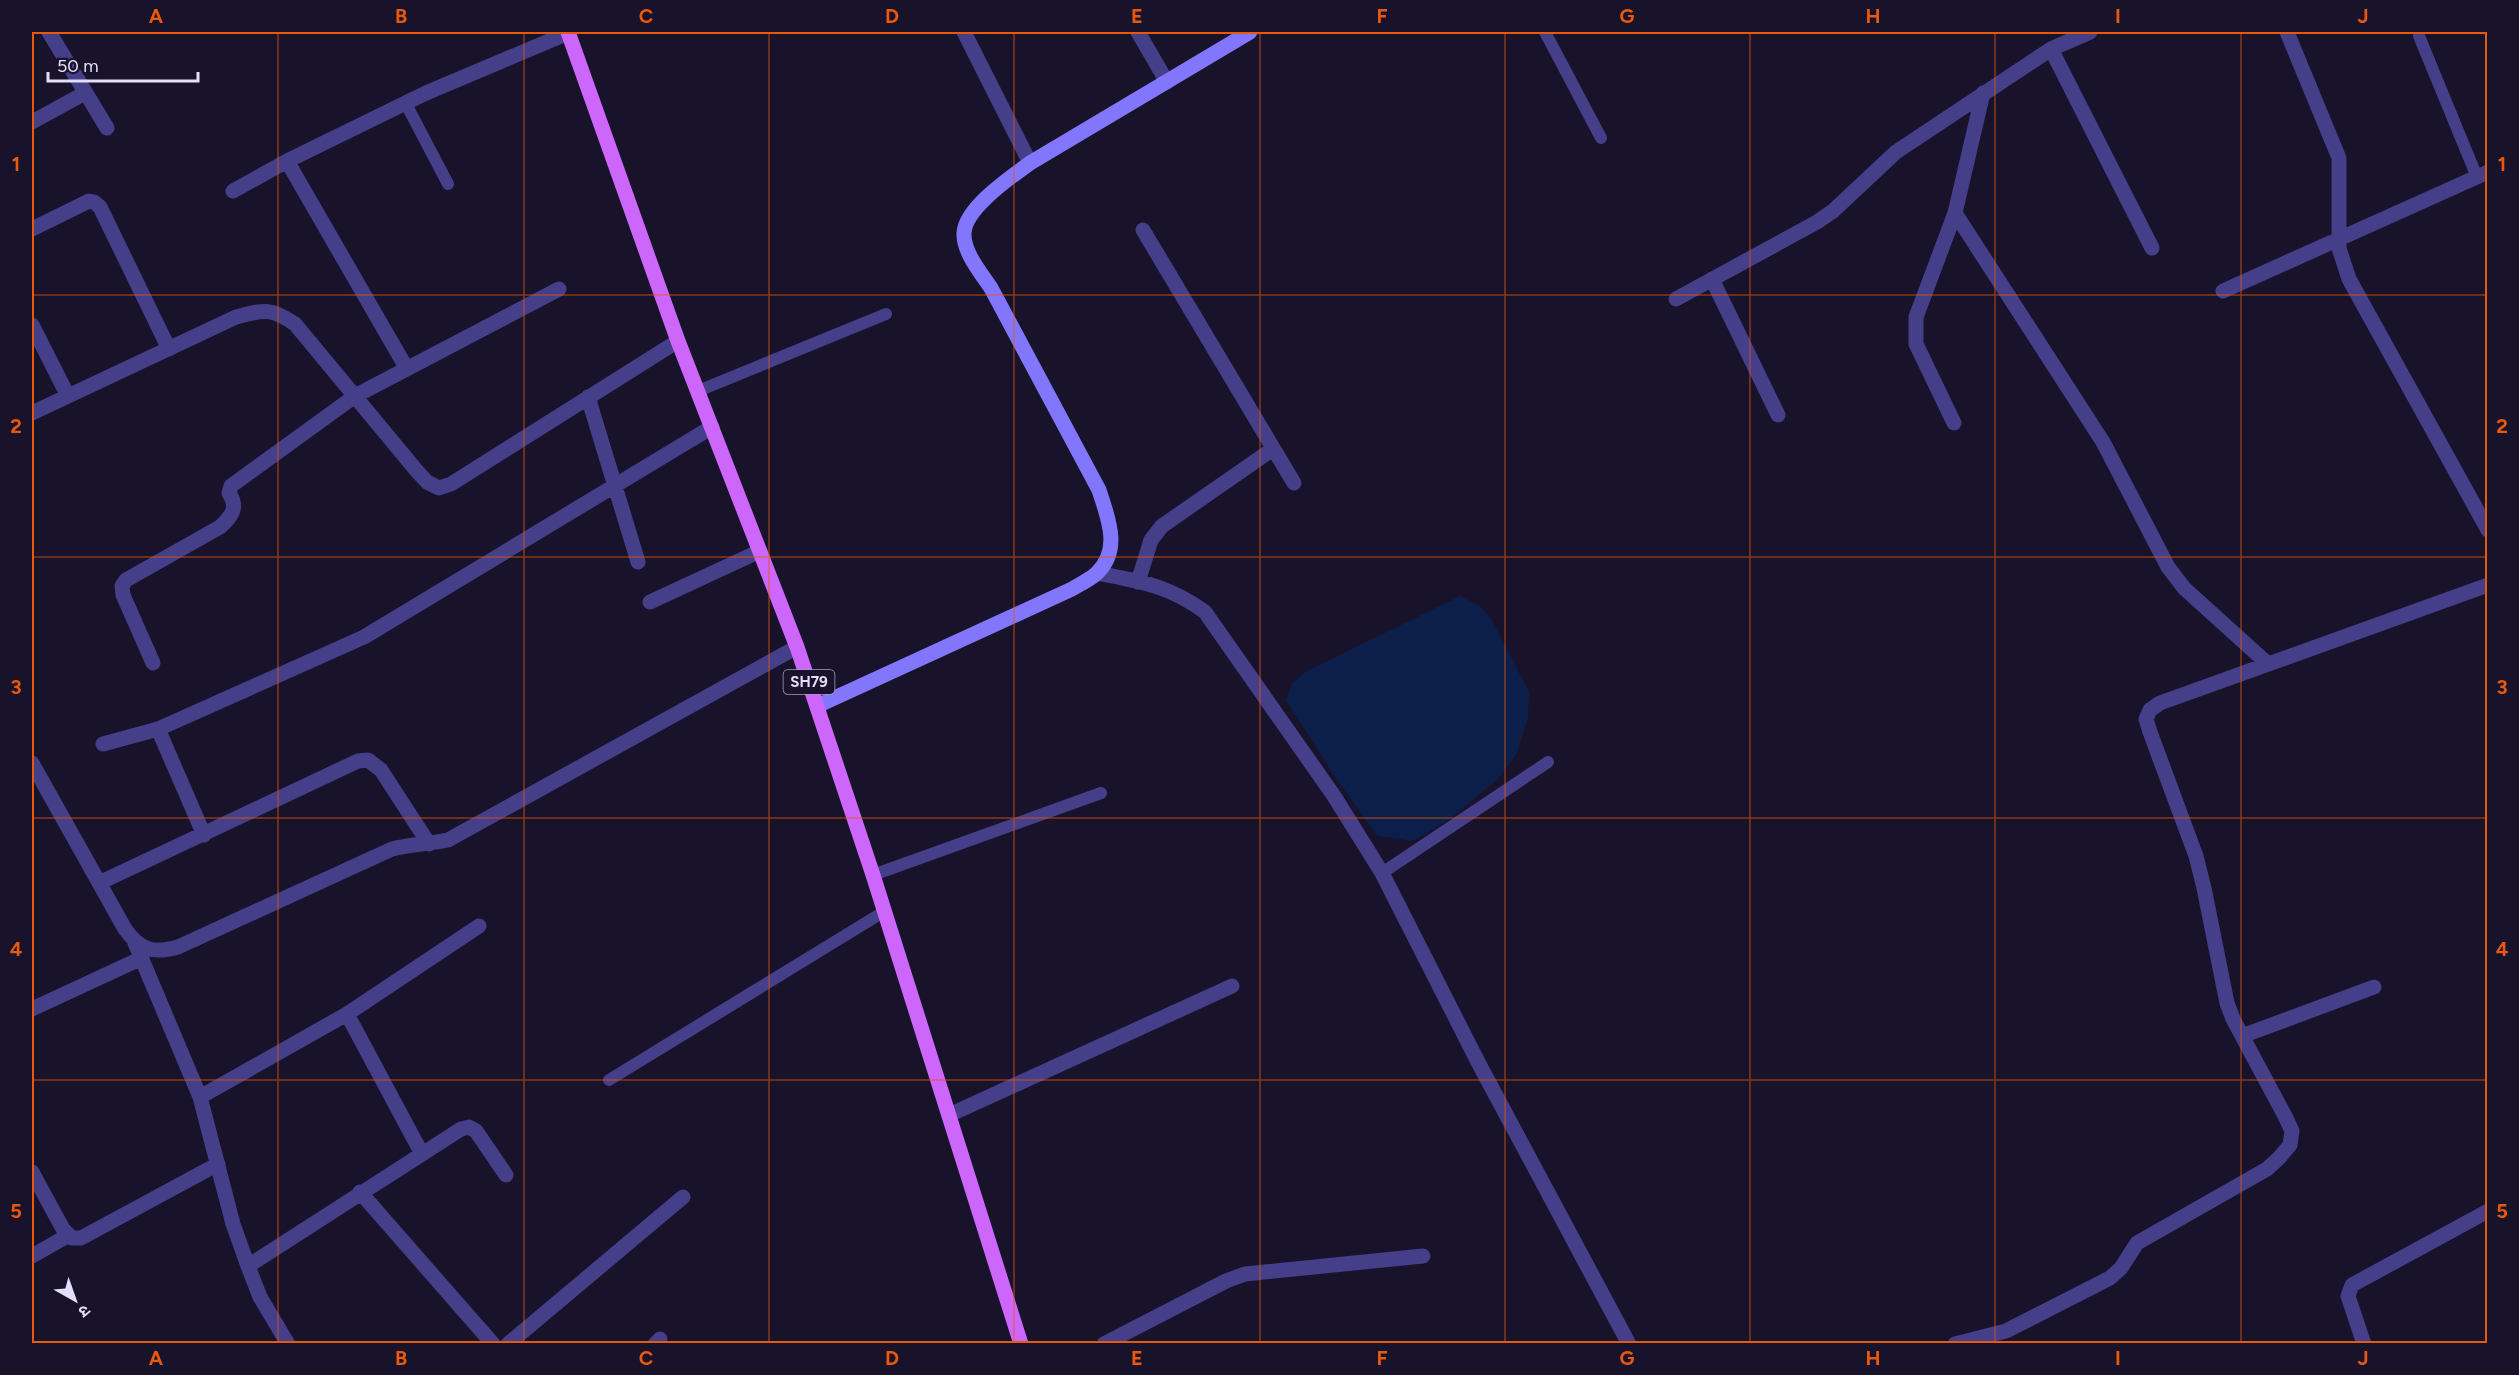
<svg xmlns="http://www.w3.org/2000/svg" width="2519" height="1375" viewBox="0 0 2519 1375" font-family="Figtree,'Noto Sans Devanagari',sans-serif">
<rect width="100%" height="100%" fill="#18122b"/>
<!-- water -->
<path fill="#0c1f4a" d="M1460,596L1479,605L1492,620L1529,692L1528,718L1517,753L1498,779L1449,820L1413,841L1377,836L1335,777L1286,700L1292,683L1307,671Z"/>
<g fill="none" stroke-linecap="round" stroke-linejoin="round">
<!-- service -->
<path stroke="#453e89" stroke-width="12" d="M1545,32L1601,138
M2419,36L2477,177
M405,102L448,184
M698,391L886,314
M1382,873L1548,762
M873,875L1101,793
M609,1080L885,911"/>
<!-- minor -->
<path stroke="#453e89" stroke-width="15" d="M49,32L107,128
M964,32L1030,163
M1138,32L1167,82
M2287,32L2339,158V248L2349,279L2488,530
M2051,49L2152,248
M32,122L85,93
M287,161L407,369
M233,191L287,161L426,93L568,33
M1955,213L2103,442L2168,567L2184,588L2268,664
M32,229L89,201L94,202L100,207L169,349
M1143,230L1294,483
M1712,279L1778,415
M2223,291L2488,172
M1676,299L1817,222L1833,211L1896,152L2051,49L2090,32
M32,325L68,396
M588,397L638,562
M32,413L236,317C264,310 270,307 295,324L416,470L427,482L439,488L451,484L678,341
M1954,423L1916,344V317L1955,213L1983,93
M1097,573C1141,582 1168,585 1205,612L1334,796L1382,873L1478,1062L1629,1344
M1138,582L1151,540L1162,526L1273,449
M650,602L760,551
M153,663L123,595L122,586L126,580L220,527C231,517 239,508 229,493L231,486L355,396L559,289
M158,729L204,835
M103,744L158,729L364,637L712,427
M32,763L125,929C140,950 153,954 178,947L392,849C411,844 429,844 448,840L797,647
M99,883L358,761L368,760L381,770L429,844
M135,943L200,1097L233,1224L248,1266L260,1297L288,1344
M32,1009L142,958
M347,1014L422,1154
M2242,1036L2374,987
M200,1097L347,1014L479,926
M949,1115L1232,986
M32,1172L63,1229L72,1238H81L218,1164
M360,1192L493,1344
M32,1256L69,1235
M248,1266L461,1129L469,1127L476,1131L506,1175
M508,1344L683,1197
M655,1344L660,1339
M1104,1344L1226,1281L1245,1274L1423,1256
M1955,1344L2006,1331L2110,1278L2121,1268L2137,1243L2267,1169L2279,1158L2290,1145L2292,1131L2285,1116L2233,1019L2227,1003L2204,888L2196,856L2150,732L2146,719L2150,710L2160,703L2488,585
M2364,1344L2348,1296L2352,1285L2488,1211"/>
<!-- secondary -->
<path stroke="#8276fc" stroke-width="15" d="M817,706L1072,589C1080,584 1089,580 1096,574C1122,550 1108,518 1099,490L991,288C981,273 963,252 964,233C965,208 1011,177 1030,163L1250,32"/>
<!-- primary -->
<path stroke="#cd67fb" stroke-width="15" d="M568,32L678,341L797,647L873,875L1021,1344"/>
</g>
<!-- grid -->
<path fill="none" stroke="#e8590c" stroke-width="1.5" stroke-opacity="0.55" d="M278,32V1344M524,32V1344M769,32V1344M1014,32V1344M1260,32V1344M1505,32V1344M1750,32V1344M1995,32V1344M2241,32V1344M32,295H2488M32,557H2488M32,818H2488M32,1080H2488"/>
<g text-anchor="middle" stroke-width="5" stroke-linejoin="round" paint-order="stroke">
<!-- shield labels -->
<rect fill="#18122b" stroke="#a6a0bf" stroke-width="1.5" x="783.5" y="670" width="51" height="24" rx="4.5"/>
<g font-size="15" font-weight="bold" fill="#e3ddfe">
<text x="809" y="687">SH79</text>
</g>
</g>
<!-- border -->
<rect width="2519" height="1375" fill="none" stroke="#18122b" stroke-width="66"/>
<!-- north arrow -->
<g transform="translate(75 1300) rotate(140)" stroke="#18122b" stroke-width="4.5" paint-order="stroke">
<path d="M0-4.5L10 22L0 15L-10 22Z" fill="#e3ddfe"/>
<text y="-9" font-size="16" font-weight="bold" text-anchor="middle" fill="#e3ddfe">उ</text>
</g>
<!-- scale -->
<path d="M48 72v9h150v-9" fill="none" stroke="#e3ddfe" stroke-width="3"/>
<text x="57" y="72" font-size="18" fill="#e3ddfe" stroke="#18122b" stroke-width="4.5" paint-order="stroke">50 m</text>
<rect x="33" y="33" width="2453" height="1309" fill="none" stroke="#e8590c" stroke-width="2"/>
<g font-size="20" text-anchor="middle" font-weight="bold" fill="#e8590c">
<text x="156" y="23">A</text>
<text x="401" y="23">B</text>
<text x="646" y="23">C</text>
<text x="892" y="23">D</text>
<text x="1137" y="23">E</text>
<text x="1382" y="23">F</text>
<text x="1627" y="23">G</text>
<text x="1873" y="23">H</text>
<text x="2118" y="23">I</text>
<text x="2363" y="23">J</text>
<text x="16" y="171">1</text>
<text x="2502" y="171">1</text>
<text x="16" y="433">2</text>
<text x="2502" y="433">2</text>
<text x="16" y="694">3</text>
<text x="2502" y="694">3</text>
<text x="16" y="956">4</text>
<text x="2502" y="956">4</text>
<text x="16" y="1218">5</text>
<text x="2502" y="1218">5</text>
<text x="156" y="1365">A</text>
<text x="401" y="1365">B</text>
<text x="646" y="1365">C</text>
<text x="892" y="1365">D</text>
<text x="1137" y="1365">E</text>
<text x="1382" y="1365">F</text>
<text x="1627" y="1365">G</text>
<text x="1873" y="1365">H</text>
<text x="2118" y="1365">I</text>
<text x="2363" y="1365">J</text>
</g>
</svg>
